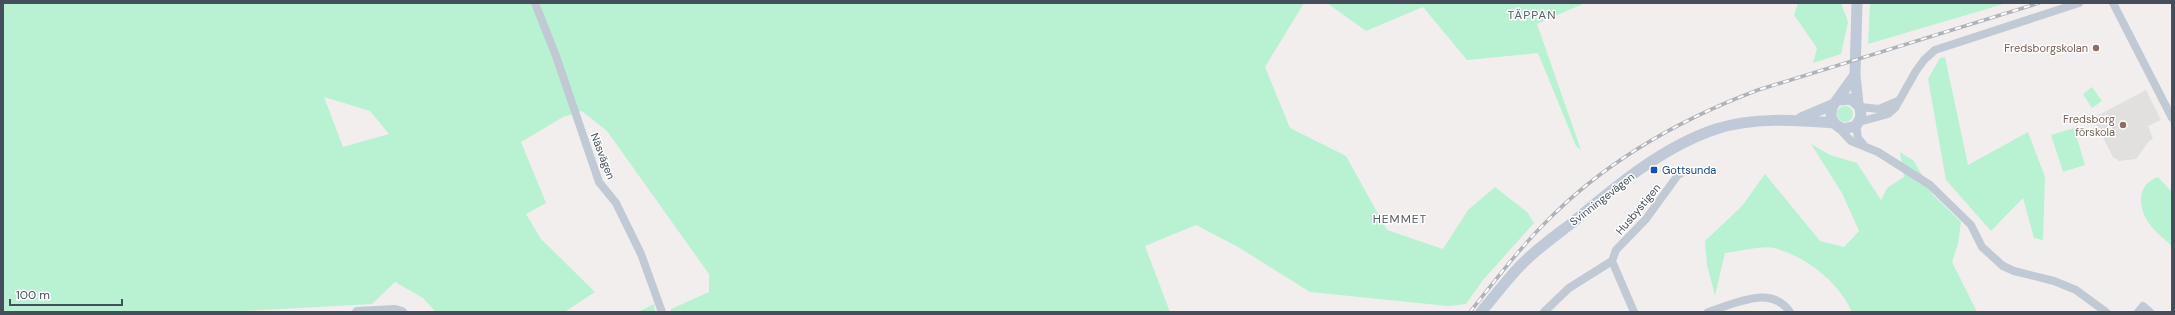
<svg xmlns="http://www.w3.org/2000/svg" width="2175" height="315" viewBox="0 0 2175 315" font-family="'DM Sans',sans-serif">
<rect width="100%" height="100%" fill="#f1eeed"/>
<!-- education -->
<path fill="#e2dfdf" d="M2146,90L2161,120L2148,126L2153,139L2149,141L2136,159L2119,161L2113,157L2093,118Z"/>
<!-- green -->
<path fill="#b9f1d3" fill-rule="evenodd" d="M3,3H1304L1265,67L1290,128L1346,156L1387,230L1443,249L1468,210L1495,187L1527,212L1534,223L1483,280L1466,304L1448,306L1310,292L1238,247L1196,225L1145,246L1170,312H671V309L709,292V274L607,131L582,111L563,117L521,142L546,203L526,214L541,239L595,292L566,311L567,312H436L423,298L395,282L372,304L225,312H3ZM324,97L370,111L389,134L343,147Z
M1327,3H1585L1537,24L1581,150L1576,146L1538,53L1467,60L1423,7L1366,31Z
M1798,3H1841L1848,22L1841,54L1813,63L1817,48L1794,15Z
M1870,3H2007L1868,44Z
M1945,57L1968,165L2028,132L2045,177L2043,240L2034,238L2023,198L1991,231L1946,180L1928,79L1940,58Z
M2092,87L2102,101L2092,108L2083,94Z
M1837 114a8 8 0 1 1 16 0a8 8 0 1 1-16 0Z
M2074,128L2085,165L2063,172L2051,135Z
M1811,144L1830,155L1857,163L1881,200L1887,188L1904,177L1900,152L1914,161L1933,195L1961,222L1958,244L1952,262L1977,312H1852C1839,282 1805,256 1774,248C1763,245 1737,252 1725,253L1715,296L1707,265L1705,241L1742,206L1765,174L1820,241L1844,247L1859,231L1842,193Z
M2158,177L2172,192V246C2165,239 2156,233 2151,226C2138,210 2135,185 2158,177Z
M654,304L655,312H638Z"/>
<g fill="none" stroke-linecap="round" stroke-linejoin="round">
<!-- minor -->
<path stroke="#c0c9d4" stroke-width="8" d="M535,3L556,56L599,182L616,203L641,254L662,312
M2113,3L2172,118
M1860,107L1879,109L1898,101
M1859,122L1888,114L1895,108L1916,71L1924,60L1935,50L2079,3
M1856,126L1858,138L1863,144
M1838,127L1851,141L1878,152L1930,185L1971,225L1982,247L2003,266L2014,271L2054,281L2076,290L2106,312
M1544,312L1569,288L1612,261
M1634,312L1612,261L1616,250L1646,219L1678,175L1683,172
M1708,312C1734,304 1771,284 1790,312
M2138,312L2143,306L2150,312"/>
<!-- tertiary -->
<path stroke="#c0c9d4" stroke-width="10" d="M357,312L395,310L402,312"/>
<!-- secondary -->
<path stroke="#bfc9d8" stroke-width="11" d="M1857,3L1855,75L1858,104
M1834,104C1828,114 1831,124 1843,129L1856,126L1861,117L1860,107L1851,99L1839,100
M1801,118L1834,104L1855,75
M1481,312C1495,296 1508,278 1523,263C1538,248 1555,236 1572,223C1615,187 1662,147 1716,129C1753,117 1795,120 1834,123"/>
<defs>
<path id="rail" d="M1470,312C1494,282 1517,251 1544,224C1604,162 1678,120 1758,90L2039,3"/>
</defs>
<!-- rail casing -->
<use href="#rail" stroke="#afb2b9" stroke-width="3.5"/>
<!-- rail -->
<use href="#rail" stroke="#fff" stroke-width="2" stroke-dasharray="6" stroke-linecap="butt"/>
</g>
<!-- markers -->
<g fill="#8d6e63" stroke="#fff" stroke-width="1.5">
<circle cx="2096" cy="48" r="4"/>
<circle cx="2123" cy="125" r="4"/>
</g>
<rect fill="#1a4fb4" stroke="#fff" stroke-width="1.5" x="1650" y="166" width="8" height="8" rx="2"/>
<g text-anchor="middle" stroke-width="3" stroke-linejoin="round" paint-order="stroke">
<!-- education labels -->
<g font-size="11" fill="#785e54" stroke="#fff" text-anchor="end">
<text x="2088" y="52">Fredsborgskolan</text>
<text x="2115" y="123">Fredsborg<tspan x="2115" dy="13">förskola</tspan></text>
</g>
<!-- street labels -->
<g font-size="11" fill="#454f5c" stroke="#fff">
<text transform="translate(603 156) rotate(69)" y="4">Näsvägen</text>
<text transform="translate(1602 199) rotate(-38)" y="4">Svinningevägen</text>
<text transform="translate(1638 209) rotate(-50)" y="4">Husbystigen</text>
</g>
<!-- transit labels -->
<g font-size="11" fill="#164399" stroke="#fff" text-anchor="start">
<text x="1662" y="174">Gottsunda</text>
</g>
<!-- neighbourhood labels -->
<g font-size="12" letter-spacing="1" fill="#5a5d63" stroke="#fff">
<text x="1532" y="19">TÄPPAN</text>
<text x="1400" y="223">HEMMET</text>
</g>
</g>
<!-- border -->
<rect width="2175" height="315" fill="none" stroke="#454f5c" stroke-width="8"/>
<!-- scale -->
<path d="M10 299v6h112v-6" fill="none" stroke="#454f5c" stroke-width="2"/>
<text x="16" y="299" font-size="12" fill="#454f5c" stroke="#ffffff" stroke-width="3" paint-order="stroke">100 m</text>
</svg>
